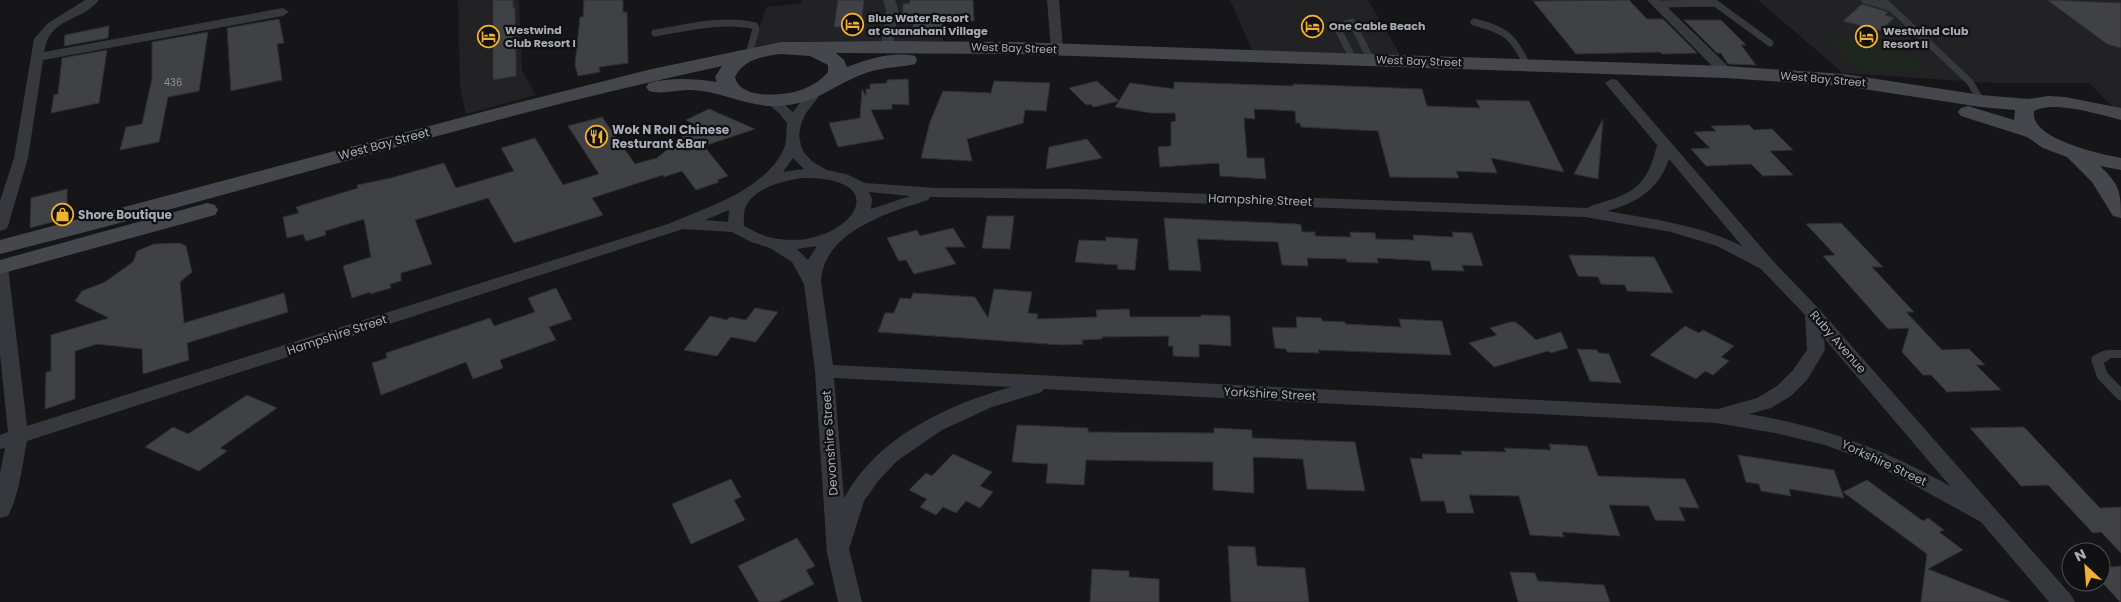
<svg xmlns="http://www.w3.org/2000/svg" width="2121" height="602" viewBox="0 0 2121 602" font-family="Poppins,sans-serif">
<rect width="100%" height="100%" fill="#161618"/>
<!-- built -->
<path fill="#222225" d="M458,0H519L522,71L536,95L466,114L460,86Z
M802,0H942L943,41H792L754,47L766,7L801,3Z
M1230,0H1368L1401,56L1253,52Z
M1758,0H2121V115L2089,83H1994L1843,73Z"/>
<!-- green -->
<path fill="#1e261f" d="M1824,36H1888L1926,70L1859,69Z"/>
<!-- building -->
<path fill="#404145" stroke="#303034" d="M493,0H513V8L515,7L516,58V76L493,80Z
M584,0H623V12H627L628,63L599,67L600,72L578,76L575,65L580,17H583Z
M838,0H864L861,26L834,27Z
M910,0H973L974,21L942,22L944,35L914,36L913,24L902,23L903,4L910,3Z
M1629,0L1647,19H1663L1697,53L1662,54L1660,52L1576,54L1533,1Z
M2047,0L2121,3V48L2107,44Z
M1862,4L1888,12L1885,15L1894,18L1880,31L1843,21Z
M279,19L284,43L277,44L282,80L231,91L227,28Z
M1684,20H1721L1746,45H1741L1756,65L1728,64L1721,53H1717Z
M109,26L108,38L64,46L65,35Z
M208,32L199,91L168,97L159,142L120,150L126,127L142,124L152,79V42Z
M107,50L99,103L51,113L54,95L58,94L62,58Z
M908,79L909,105L892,104V109L871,110L884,139L838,147L829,123L860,118L862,89L866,97V89H870V84L887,83V80Z
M994,81L1050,83L1046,111L1025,110L1023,123L967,139L972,161L921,158L930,122L943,91L991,93Z
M1097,81L1119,101L1130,83L1174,89V82L1293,86V84L1422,89L1427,106L1480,108L1476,100L1529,101L1564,172L1491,158L1497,173L1456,171L1459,178L1390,177L1378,131L1301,127L1300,123H1296L1295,111L1254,109L1255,119L1244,118L1247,158H1264L1266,179L1220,176L1219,163L1160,167L1158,147L1171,146V122L1176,121L1175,113H1151L1115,107L1119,101L1094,107L1090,104L1086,105L1069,88Z
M709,109L755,129L704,146L728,176L717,180L719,182L696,190L682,171L664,177L663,175L592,198L603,215L514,243L488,198L415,220L432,264L401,273V281L390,284L391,288L370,294V292L352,298L343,266L371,257L364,219L325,231L326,235L306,241L303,234L287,238L283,217L299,213L296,207L358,188L357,185L391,178L444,163L456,188L514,171L501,148L535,138L563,185L599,174L568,126L602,117L635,164L657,158L696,125L686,120Z
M1603,120L1598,179L1574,174L1603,119Z
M1749,125L1754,130L1772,129L1793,150L1770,151L1793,175L1763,176L1751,164L1706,166L1691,149L1710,148L1694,132L1716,131L1711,126Z
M1087,139L1102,158L1046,169L1049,147Z
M67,189V218L30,228L31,198Z
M987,216H1014L1010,249L982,248Z
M1164,218L1297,224L1301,225L1302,232H1315V236L1351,237L1350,232L1375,233L1376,239L1414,240L1413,235L1453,237L1452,232L1472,233L1483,266L1462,265L1464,271L1432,270L1430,261L1377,258L1378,263L1347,262L1346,259L1307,258L1308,266L1282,265L1278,242L1197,239L1201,271L1169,270Z
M1841,223L1883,267H1872L1914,312H1906L1942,350L1969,349L1985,365H1976L2001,390L1947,392L1931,375H1923L1902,352L1909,328L1888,329L1823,256L1835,255L1806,224Z
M953,228L965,247H945L956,264L914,274L906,260L899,261L887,238L917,230L920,236Z
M1106,237L1138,239L1135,270L1117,269L1118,265L1075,262L1079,240L1106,241Z
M180,243L186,246L192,272L180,282L184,323L284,293L288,312L187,343L189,360L143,374L142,349L97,344L75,351V399L45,409L46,372L51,371V335L109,318L75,301L82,291L105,282L133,262L137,251L154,244Z
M1569,255L1654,257L1673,293L1627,291L1625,285L1601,284L1598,277L1578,276Z
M556,288L572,319L549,327L556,340L500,360L503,368L473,379L466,362L381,395L372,363L387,358L386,353L490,318L494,326L535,312L528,298Z
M994,289L1032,292L1028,313L1038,314L1037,319L1097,317L1096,310L1129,309L1130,317H1201V315L1230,316L1231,346L1199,344V357L1173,356V346H1168L1169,336L1102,337V339L1082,340L1083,344L1062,345L878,332L885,313H894L900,298L911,299L913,293L975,297L988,318Z
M755,308L778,312L756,342L731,337L717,356L684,350L710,316L727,320L730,317L746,320Z
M1296,317L1321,318L1322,321L1345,322V324L1401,327L1399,319L1442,321L1451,355L1318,350L1319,353L1287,352L1286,349L1275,348L1272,327L1297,328Z
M1510,322H1515L1522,327L1536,340L1561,332L1568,348L1551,353L1548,351L1494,367L1469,343L1497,335L1490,328Z
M1685,326L1699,333L1703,330L1734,346L1721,357L1729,361L1713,375L1705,371L1696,379L1650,355Z
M1577,349L1597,350L1599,353L1609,354L1621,383L1590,381Z
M247,395L277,408L220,448L227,451L199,471L145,447L173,427L188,434Z
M1017,425L1088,428V432L1214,433V428L1252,430V438L1355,442L1365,491L1307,489L1303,459L1253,457L1254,493L1213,490V462L1086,460L1084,485L1046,483L1048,464L1012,462Z
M2024,427L2100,508L2121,507V553L2101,532L2093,533L2048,485L2021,486L1970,428Z
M1549,444L1587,446L1598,476L1685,479L1699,508L1679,507L1685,521L1655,520L1649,506L1609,505L1620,536L1562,532L1564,537L1530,535L1519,496L1469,495L1474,513H1447L1444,501H1421L1410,458L1423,459L1422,454L1462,455L1461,451L1506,452L1504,448L1551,450Z
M953,454L992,472L980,486L993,492L980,508L966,501L956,513L943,507L936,515L920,507L927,499L909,490L926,473L932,476Z
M1738,455L1834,470L1844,498L1789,489L1791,496L1761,491L1759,484L1746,482Z
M731,479L741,497L734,500L745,520L691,544L672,504Z
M1867,480L1923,521L1928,518L1944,530L1939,532L1963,550L1928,569L2011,602H1921L1927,554L1843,492Z
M797,538L815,566L806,570L814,584L778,602H759L738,566Z
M1228,546L1255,547L1257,566L1305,568L1309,602H1231Z
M2121,566V602H2120L2101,581V568Z
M1092,569L1129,571V577L1159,579V602H1090Z
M1510,572L1535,573L1538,581L1604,585L1610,602H1518Z"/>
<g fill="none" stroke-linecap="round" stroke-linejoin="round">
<!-- lane-far2 -->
<path stroke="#37383d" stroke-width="7" d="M1711,0L1770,43
M1865,0L1888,7
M1883,0L1970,82L1981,101
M1657,4L1715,3
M1474,22C1506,30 1513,36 1527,65
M655,33C687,28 723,18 755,26L756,29L749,54
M1353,59L1339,31L1342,25L1352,22L1371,60"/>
<!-- lane-far1 -->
<path stroke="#37383d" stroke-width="8" d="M2103,357L2108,354H2121"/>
<!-- lane -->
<path stroke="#37383d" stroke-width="11" d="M2105,356L2097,360L2102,375L2121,395"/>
<!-- street -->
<path fill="#37383d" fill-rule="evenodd" d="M85,0H99C81,23 50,16 44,52L283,8L289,12L283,16L43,60L28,158L8,226L6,229L0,231V201L14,158L34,39L47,24Z
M883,0H895L898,9L893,46L887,50L881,46L886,9Z
M1047,0H1059L1063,49L1057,53L1051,49Z
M1647,0H1660L1731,69L1733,72L1731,75H1721Z
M1612,79L1617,80L1773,261L1820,310L2071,595L2075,602H2049L1981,522L1903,479L1865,460L1825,445L1775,433L1716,423L1044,389L1042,392L992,407L942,430L897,461L879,480L864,501L849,549L862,602H838L827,553L815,371L804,284L792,262L770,248L751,242L732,232L683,229L27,441C22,465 20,493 8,516L0,518V473L5,448L0,449V435L8,432L0,354V262L6,263L8,267L27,426L668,224C708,207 768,189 785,146C787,140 786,130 787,123L779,113L763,100L770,96L775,97L793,112L811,88H821L823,91L806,113L801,124L799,135L801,146L805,154L813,162L827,170L846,174L865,183L935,188L1078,189L1587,208C1595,204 1604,202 1613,199C1642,189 1650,174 1657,145L1605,83ZM793,158L804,169L783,172ZM1669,159L1742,246C1700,225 1653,219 1607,211C1637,203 1659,189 1669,159ZM802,178C905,177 843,253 773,238C763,236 753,231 744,226C744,220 743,212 746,206C756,187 783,181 802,178ZM869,192L910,196L871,209L872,199ZM930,197L1078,199L1585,217L1671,232L1717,246L1761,269L1805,315L1807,350L1793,370L1777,386L1757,398L1718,409L833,365L821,282C823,232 887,213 928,200ZM729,210L728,222L705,220ZM817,246L808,260L797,249ZM1824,338L1950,486C1883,449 1825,427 1749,414L1771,408L1791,396L1807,380L1825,350ZM834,378L1011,387C947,405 877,437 844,498Z"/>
<!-- secondary -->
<path fill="#45474d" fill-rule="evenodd" d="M887,41L1014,42L1726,66L1844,74L1981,95L2028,99L2048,96L2065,97L2121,108V120C2100,115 2054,100 2034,111C2029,139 2100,154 2121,158V170L2100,166C2120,185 2121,192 2121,218L2113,216L2092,182L2067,157L2043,148L2027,137L1961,116L1958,112L1961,108L1968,106L2014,120L2015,110L1981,107L1844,86L1726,78L1014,54L836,53L844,60L847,67C867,59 894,51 915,56L917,60L915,64C898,68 882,67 866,73C832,85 816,105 777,106C747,107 721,91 691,90C677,89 663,95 649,91L646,87L649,83C672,77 694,79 717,82L715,77L722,66C479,118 241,194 0,254V240L501,107L652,69L781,42ZM781,54L810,56L828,65V72C822,79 815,84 806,88C789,96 740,101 735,77C743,60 763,56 781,54Z
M207,203L215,205L218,210L215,215L0,274V260Z"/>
</g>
<!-- icons -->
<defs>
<symbol id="hotel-ring" viewBox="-11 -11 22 22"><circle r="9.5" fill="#111113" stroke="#f2b134" stroke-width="1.5"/><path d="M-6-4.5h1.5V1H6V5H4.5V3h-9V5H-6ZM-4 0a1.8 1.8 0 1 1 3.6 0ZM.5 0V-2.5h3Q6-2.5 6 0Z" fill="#f2b134"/></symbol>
<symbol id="restaurant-ring" viewBox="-11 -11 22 22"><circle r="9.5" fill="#111113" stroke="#f2b134" stroke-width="1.5"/><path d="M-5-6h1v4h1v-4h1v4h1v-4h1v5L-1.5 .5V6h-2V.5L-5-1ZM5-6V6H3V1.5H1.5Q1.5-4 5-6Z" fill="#f2b134"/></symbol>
<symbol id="shop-ring" viewBox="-11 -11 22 22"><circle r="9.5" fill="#111113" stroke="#f2b134" stroke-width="1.5"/><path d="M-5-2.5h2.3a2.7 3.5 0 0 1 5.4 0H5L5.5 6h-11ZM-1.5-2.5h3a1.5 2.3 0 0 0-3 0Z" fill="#f2b134"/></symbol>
</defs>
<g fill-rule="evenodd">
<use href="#hotel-ring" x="840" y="12" width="25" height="25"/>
<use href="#hotel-ring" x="1300" y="14" width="25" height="25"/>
<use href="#hotel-ring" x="476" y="24" width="25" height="25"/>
<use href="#hotel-ring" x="1854" y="24" width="25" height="25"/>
<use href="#restaurant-ring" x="584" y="124" width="25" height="25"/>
<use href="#shop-ring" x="50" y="202" width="25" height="25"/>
</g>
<g text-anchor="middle" stroke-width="4.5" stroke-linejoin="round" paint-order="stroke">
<!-- number labels -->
<g font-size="10" fill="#8e929b">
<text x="173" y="86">436</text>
</g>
<!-- far-poi labels -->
<g font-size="11" font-weight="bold" fill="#a8adb8" stroke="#111113" text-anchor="start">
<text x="868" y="22">Blue Water Resort<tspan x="868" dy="13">at Guanahani Village</tspan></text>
<text x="1329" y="30">One Cable Beach</text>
<text x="505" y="34">Westwind<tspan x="505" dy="13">Club Resort I</tspan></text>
<text x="1883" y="35">Westwind Club<tspan x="1883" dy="13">Resort II</tspan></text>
</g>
<!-- far-street labels -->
<g font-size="11" fill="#a8adb8" stroke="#111113">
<text transform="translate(1014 48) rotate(2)" y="4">West Bay Street</text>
<text transform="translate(1419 61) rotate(2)" y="4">West Bay Street</text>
<text transform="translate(1823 79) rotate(5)" y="4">West Bay Street</text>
</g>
<!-- poi labels -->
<g font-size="12" font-weight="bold" fill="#a8adb8" stroke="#111113" text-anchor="start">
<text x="612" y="134">Wok N Roll Chinese<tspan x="612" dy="14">Resturant &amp;Bar</tspan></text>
<text x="78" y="219">Shore Boutique</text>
</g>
<!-- street labels -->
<g font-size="12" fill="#a8adb8" stroke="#111113">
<text transform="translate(384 144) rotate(-15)" y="4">West Bay Street</text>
<text transform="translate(1260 200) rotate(2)" y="4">Hampshire Street</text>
<text transform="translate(337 335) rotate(-18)" y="4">Hampshire Street</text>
<text transform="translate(1838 342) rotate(49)" y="4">Ruby Avenue</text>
<text transform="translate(1270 394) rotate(3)" y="4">Yorkshire Street</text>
<text transform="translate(830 443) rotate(-94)" y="4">Devonshire Street</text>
<text transform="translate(1884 463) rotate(25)" y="4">Yorkshire Street</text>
</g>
</g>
<!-- north arrow -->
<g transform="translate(2086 567) rotate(334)"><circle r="24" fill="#111113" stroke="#4d4f55"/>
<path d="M0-4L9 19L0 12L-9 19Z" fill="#f2b134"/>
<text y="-8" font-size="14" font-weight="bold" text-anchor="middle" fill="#a8adb8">N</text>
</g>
</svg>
